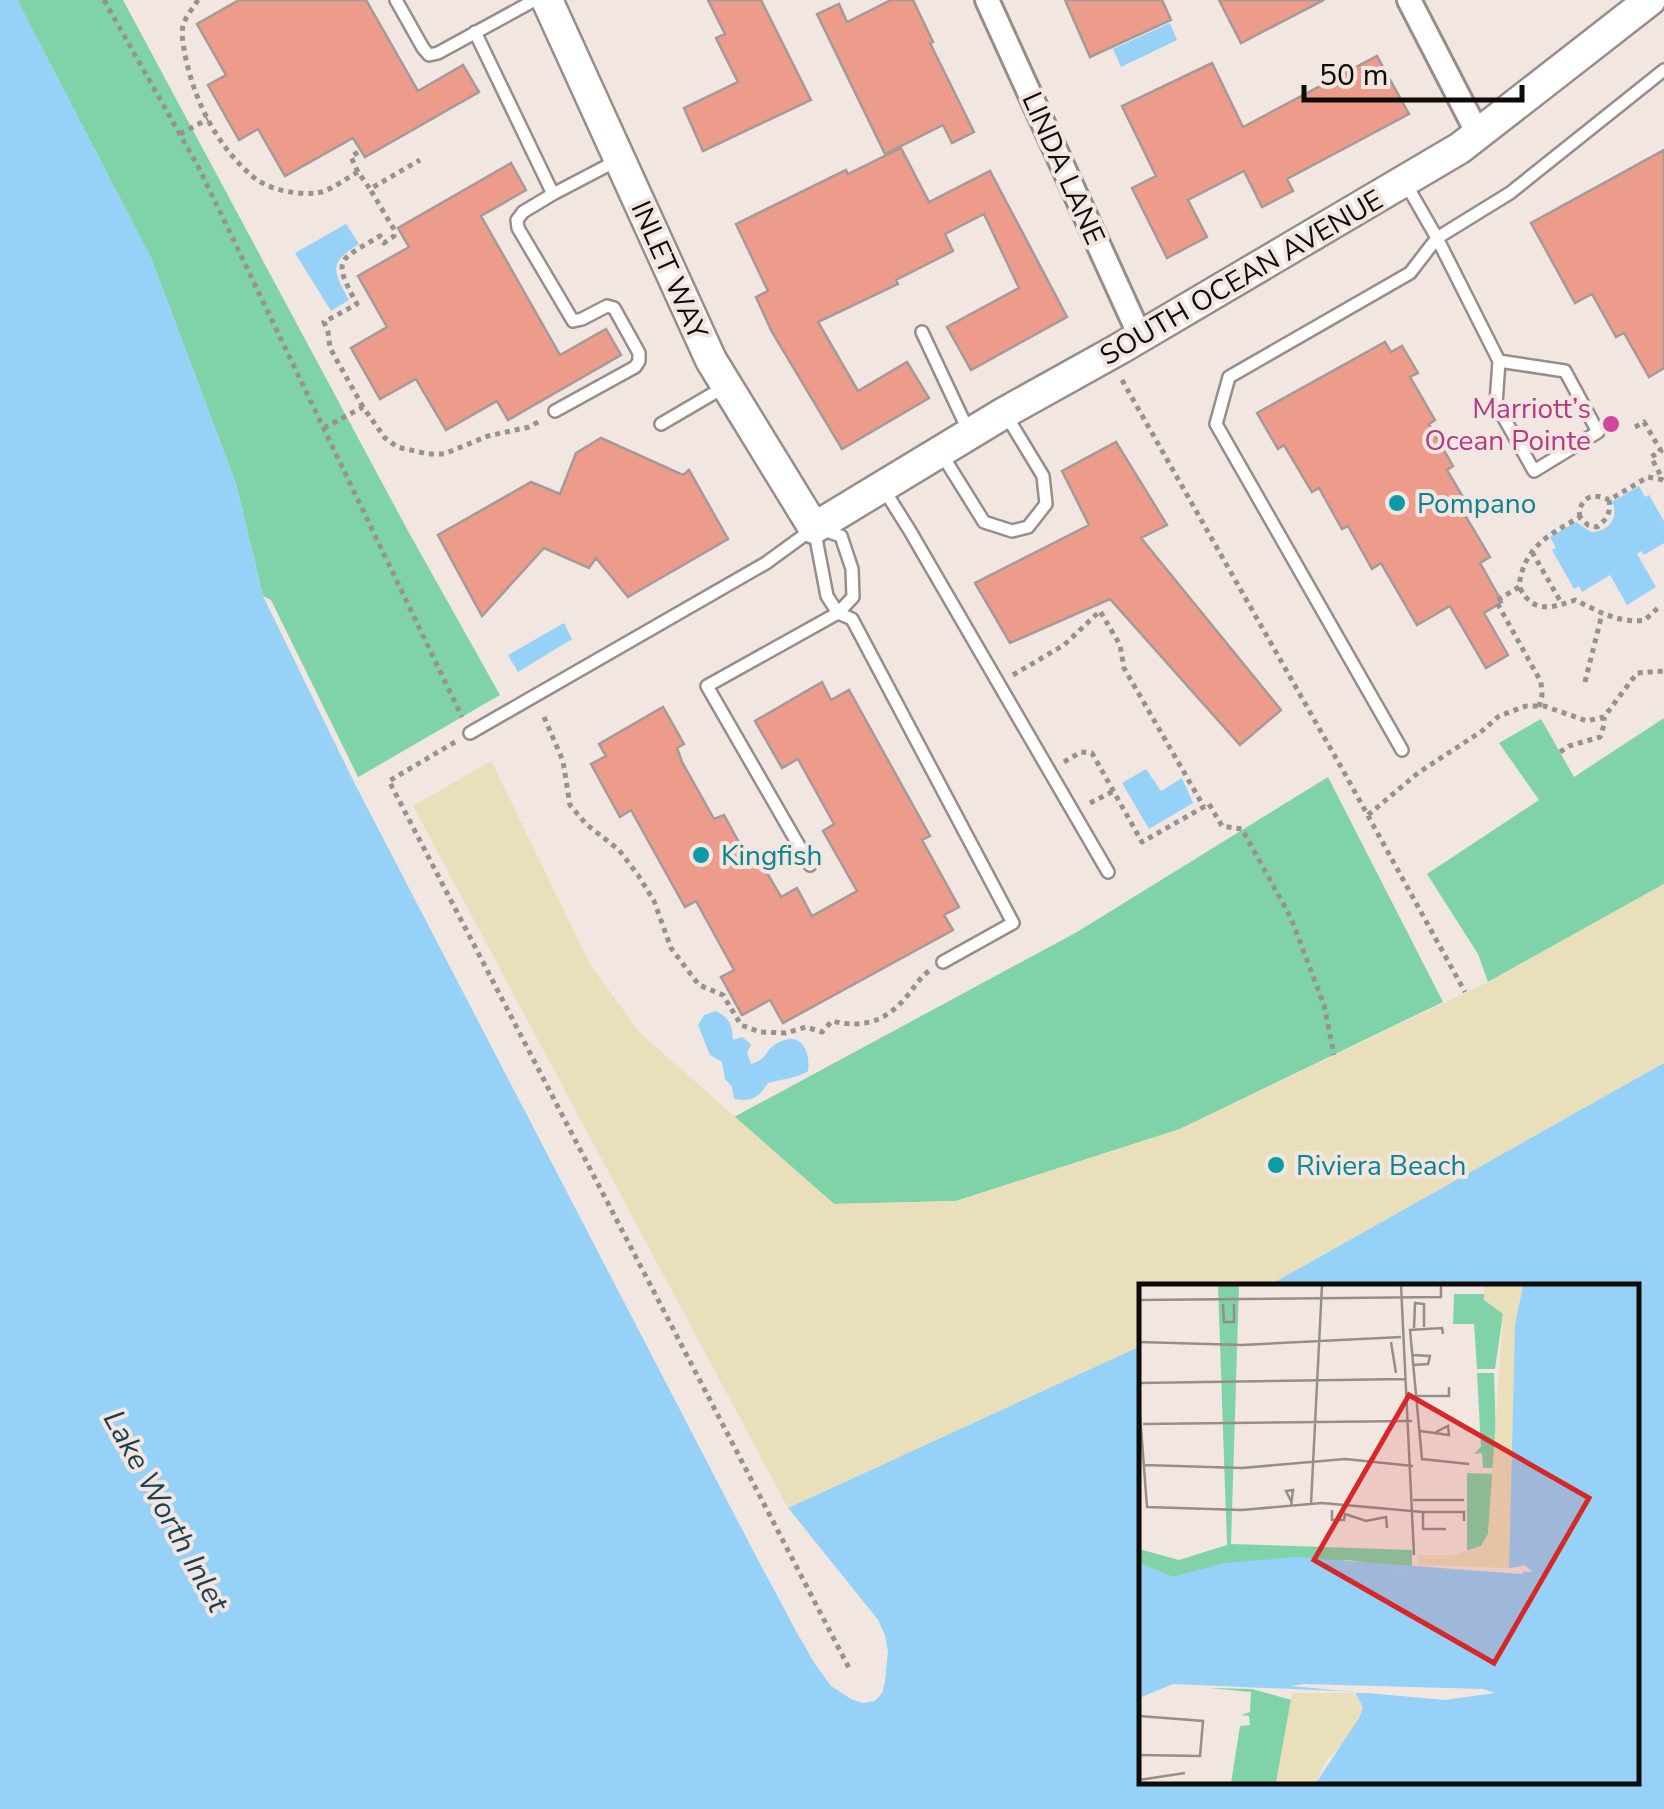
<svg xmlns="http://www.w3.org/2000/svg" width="1664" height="1809" viewBox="0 0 1664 1809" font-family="'Nunito Sans',sans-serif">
<rect width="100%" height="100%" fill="#f1e6e0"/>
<!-- green -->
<path fill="#80d3a9" d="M17,0H123L408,531L500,695L353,780L263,596L236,484L151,258Z
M1664,718V884L1488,982L1478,954L1427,874L1539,800L1499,743L1541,719L1574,777Z
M1328,777L1443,1002L1180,1129L956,1201L834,1204L734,1117L1077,932Z"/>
<!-- sand -->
<path fill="#e9dfba" d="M491,761L591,966L640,1033L834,1204L957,1201L1180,1129L1488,982L1664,884V1063L1268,1286H1142L1141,1346L788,1508L413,806Z"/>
<!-- water -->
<path fill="#96d2f8" d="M0,0H17L151,258L236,484L263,596L353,780L759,1562L813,1661L831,1686L863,1703L882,1693L885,1636L878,1620L788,1508L1141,1346L1142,1782H1636V1286H1268L1664,1063V1809H0Z
M1170,23L1177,40L1121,67L1113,49Z
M346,224L359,244C328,263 333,271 349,300L331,311L295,253Z
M1639,486L1645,497L1649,495L1664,521V543L1644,555L1641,551L1637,554L1656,587L1627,605L1610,575L1582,592L1579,586L1574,589L1552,550L1556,548L1550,537L1576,522L1591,532C1608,532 1620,518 1612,502Z
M564,623L572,639L518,672L508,655Z
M1146,769L1161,791L1182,778L1193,803L1149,829L1122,783Z
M716,1011C730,1018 732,1025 733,1040L742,1037L751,1044L747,1053L751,1064C769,1058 764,1051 776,1044C800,1029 811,1050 808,1071C795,1079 782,1079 768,1083C758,1098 752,1102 734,1099L732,1087L725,1079L722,1062L710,1055L698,1025L704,1015Z"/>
<!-- pier -->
<path fill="#f1e6e0" d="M263,596L271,600L358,777L802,1632L834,1682L853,1695L864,1698L872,1697L878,1690L882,1652L880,1638L874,1623L783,1508H788L878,1620L885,1636L888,1651L885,1682L882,1693L875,1701L863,1703L851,1699L831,1686L798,1635L353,780Z"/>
<!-- building -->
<path fill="#ed9c8b" stroke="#a59a97" stroke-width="2.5" d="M239,0H366L418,91L463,65L479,92L365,157L353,138L285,176L258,129L239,140L208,85L226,75L197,24Z
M708,0H761L811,100L703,151L684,108L738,82L716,38L725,34Z
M891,0H913L933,42L930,43L974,132L952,143L943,125L885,154L817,14L839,4L847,22Z
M1065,0H1162L1171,20L1090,57Z
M1219,0H1324L1241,43Z
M1377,56L1409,114L1287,179L1293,191L1262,207L1244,171L1188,200L1207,237L1167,258L1132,188L1156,176L1122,106L1212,63L1243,127Z
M901,148L929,202L990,171L1067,317L971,370L947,327L1019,288L984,214L945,234L953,251L896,280L898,284L818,322L858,391L907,362L929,398L842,449L772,332L756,297L768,291L736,224L846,170L848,174Z
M1664,150V368L1649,377L1624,333L1616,337L1592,294L1575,303L1531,223Z
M511,163L526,190L481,216L560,355L606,329L621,355L508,420L497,401L446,430L416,379L380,399L351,348L387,327L358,276L409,247L398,228Z
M1385,342L1391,352L1402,346L1418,373L1410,377L1435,420L1429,424L1453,466L1447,470L1473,514L1466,517L1490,557L1480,563L1502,602L1484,613L1508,655L1486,668L1450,606L1417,625L1381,563L1372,569L1348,526L1342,529L1319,488L1312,492L1284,445L1278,449L1257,413Z
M601,438L683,475L689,470L728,539L628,597L596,558L589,568L544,548L482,616L438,535L531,482L560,494L576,453Z
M1116,442L1167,525L1141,538L1281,710L1240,745L1110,599L1010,643L975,583L1089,525L1062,471Z
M822,682L831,700L849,690L930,836L922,840L959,907L944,915L953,930L783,1023L770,1000L742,1015L721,977L734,970L696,901L685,907L631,810L620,817L591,764L606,756L599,744L663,707L684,744L677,748L682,762L714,819L724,815L747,857L755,852L781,897L797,888L812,916L857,891L823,831L834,824L798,759L782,768L755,721Z"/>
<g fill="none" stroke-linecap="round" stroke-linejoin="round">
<defs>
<path id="service" d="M396,0L423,48L429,55L438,53L535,0
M475,32L553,194L523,212L517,220L518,228L573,321L582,319L607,306L614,308L639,353V361L635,367L555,411
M1406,184L1437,238L1499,361L1496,404L1534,471L1598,432L1565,371L1499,361
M553,194L620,159
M922,332L968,430
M661,424L726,386
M941,453L984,522L1012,531L1028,527L1046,504L1043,476L1006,415
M883,488L910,531L1108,872
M814,528L827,596L838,613L852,619L1013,923L943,962
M470,733L766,563L814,528
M1402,750L1216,424L1229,377L1410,273L1437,238L1510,193L1664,70
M810,865L707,686L838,613L853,597L852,569L841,536L823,530"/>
<path id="minor" d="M987,0L1140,336
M1409,0L1478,134"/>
<path id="tertiary" d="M547,0L711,360L814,528L1004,413L1119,349L1460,148L1650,0"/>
</defs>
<!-- service casing -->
<use href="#service" stroke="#988e89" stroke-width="16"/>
<!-- minor casing -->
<use href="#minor" stroke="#988e89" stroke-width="28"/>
<!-- tertiary casing -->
<use href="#tertiary" stroke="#988e89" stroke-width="35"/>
<!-- path -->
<path stroke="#99918d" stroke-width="5" stroke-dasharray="5 5" stroke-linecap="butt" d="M104,0L199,168L462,717
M198,0C193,8 185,17 183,26C181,34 183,42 184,49C192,96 215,144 252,176C268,190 297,195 317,193C331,191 346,178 358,172L370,189L420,160
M180,134L208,119
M358,172L351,157L361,150
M1122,380L1345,774L1465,992
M363,407L330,348L328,332L324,322L357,304C331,257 339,261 380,236L384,243L394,236L395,231L370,189
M1635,427L1644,422L1661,451L1651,457L1663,480
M324,428L363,407L385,438L397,447L428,454H444L488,436L529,427L540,421
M1580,517L1579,511C1584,495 1595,493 1609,500
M1532,552L1562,604
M1520,588C1533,614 1552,608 1575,600C1598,611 1619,624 1645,620L1661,605
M1013,675L1064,645L1100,611L1120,645L1124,668L1204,807
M1585,682L1602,614
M1539,707L1542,695L1541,682L1496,601L1519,587C1523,548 1548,535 1580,517L1588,525L1597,527C1607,519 1611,513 1609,500L1648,477L1664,480
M544,717L563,761L570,805L586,824L619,850L638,875L654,901L671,948L699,985L723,995L741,1025L760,1032L786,1033L806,1027L822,1032L832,1021C863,1029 887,1021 907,996C915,987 919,978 929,971
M455,742L389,781L849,1668
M1560,752L1569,746L1600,737L1604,725V717
M1064,762L1081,752L1092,753L1142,842L1209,804L1222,826L1242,829L1291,918L1324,1005L1334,1055
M1090,803L1114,791
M1368,815L1418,773L1482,731L1499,716L1526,706H1544L1587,721L1604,717L1637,673L1664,671"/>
<!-- service -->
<use href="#service" stroke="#fff" stroke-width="11"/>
<!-- minor -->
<use href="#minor" stroke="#fff" stroke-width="22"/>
<!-- tertiary -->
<use href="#tertiary" stroke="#fff" stroke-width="30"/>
</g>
<!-- markers -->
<circle fill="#d1479c" stroke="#f1e6e0" stroke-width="4" cx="1611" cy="424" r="10"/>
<g fill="#0f9aa8" stroke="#f1e6e0" stroke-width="4">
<circle cx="1397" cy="503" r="10"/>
<circle cx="701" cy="855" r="10"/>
<circle cx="1276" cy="1165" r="10"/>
</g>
<g text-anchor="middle" stroke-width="8" stroke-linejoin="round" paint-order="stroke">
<!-- street labels -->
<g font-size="28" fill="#0f0b09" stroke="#f1e6e0">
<text transform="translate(1064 168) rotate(66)" y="10">LINDA LANE</text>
<text transform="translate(670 270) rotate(66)" y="10">INLET WAY</text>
<text transform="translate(1241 277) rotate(-30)" y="10">SOUTH OCEAN AVENUE</text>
</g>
<!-- hotel labels -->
<g font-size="28" fill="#b23c85" stroke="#f1e6e0" text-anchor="end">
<text x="1591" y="418">Marriott’s<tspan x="1591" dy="32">Ocean Pointe</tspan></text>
</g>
<!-- culture labels -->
<g font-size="28" fill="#0d838f" stroke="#f1e6e0" text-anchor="start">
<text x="1417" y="513">Pompano</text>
<text x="721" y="865">Kingfish</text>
<text x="1296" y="1175">Riviera Beach</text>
</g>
<!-- water labels -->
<g font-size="30" font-style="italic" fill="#1e4054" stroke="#f1e6e0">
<text transform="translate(166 1511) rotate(61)" y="10">Lake Worth Inlet</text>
</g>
</g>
<!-- overview -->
<g transform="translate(1139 1284)">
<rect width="500" height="500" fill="#f1e6e0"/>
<path d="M79,1H100L92,260L273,266V285L209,276L33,293L0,279V265L40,276L88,261ZM315,10H345L364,30L356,85H338L335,40H314ZM338,89H355L358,184H344L343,169L335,170L342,163ZM328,189L357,190L349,250L342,262L328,267ZM70,404L113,405L153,416L137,499H92L101,442L111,441L110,432L102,431L111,428L112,408Z" fill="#80d3a9"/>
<path d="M345,1H384L376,41L370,284L279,281V271H314L342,262L349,250L364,30L345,16ZM153,409H215L224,423L213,449L185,480L177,499H137Z" fill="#e9dfba"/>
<path d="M384,1H500V499H177L220,434L224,423L216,409H247L34,400L0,414V279L33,293L86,279L157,273L383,290L388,282L370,284L376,41Z" fill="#96d2f8"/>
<path d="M386,281L393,288L249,284L368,287ZM165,400L344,405L356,409L306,416L151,402Z" fill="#f1e6e0"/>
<path fill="none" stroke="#978e8a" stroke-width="2.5" d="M262,1L275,271M0,16L302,13V1M84,20L85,38H95V20M275,44L276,19L285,20V43M304,50L303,44L271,46L283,175L330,180M0,58L103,61L262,53M252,58L257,89M273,71L291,72L289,80L274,81M0,99L267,95M277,112H310V103M0,117L8,223L103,226L183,219L284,228M4,140L273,137M281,147L310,151L309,142L297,148M5,181L103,184L206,175L274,182M274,216H325M172,220L183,1M152,222L154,206L147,207L152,217M193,226V236H205L206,230L227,237L247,233L248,244M282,228H325V237M284,228V245H307M0,432L64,437L61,472L0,471M0,496L46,489"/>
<path fill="#d62828" fill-opacity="0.15" stroke="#d62828" stroke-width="5" d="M270,111L450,214L355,379L175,276Z"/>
<rect width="500" height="500" fill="none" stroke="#0f0b09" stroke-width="5"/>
</g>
<!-- scale -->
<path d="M1304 85v15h218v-15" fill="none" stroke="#0f0b09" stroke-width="5"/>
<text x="1319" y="85" font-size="30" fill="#0f0b09" stroke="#f1e6e0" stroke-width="8" paint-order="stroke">50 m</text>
</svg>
